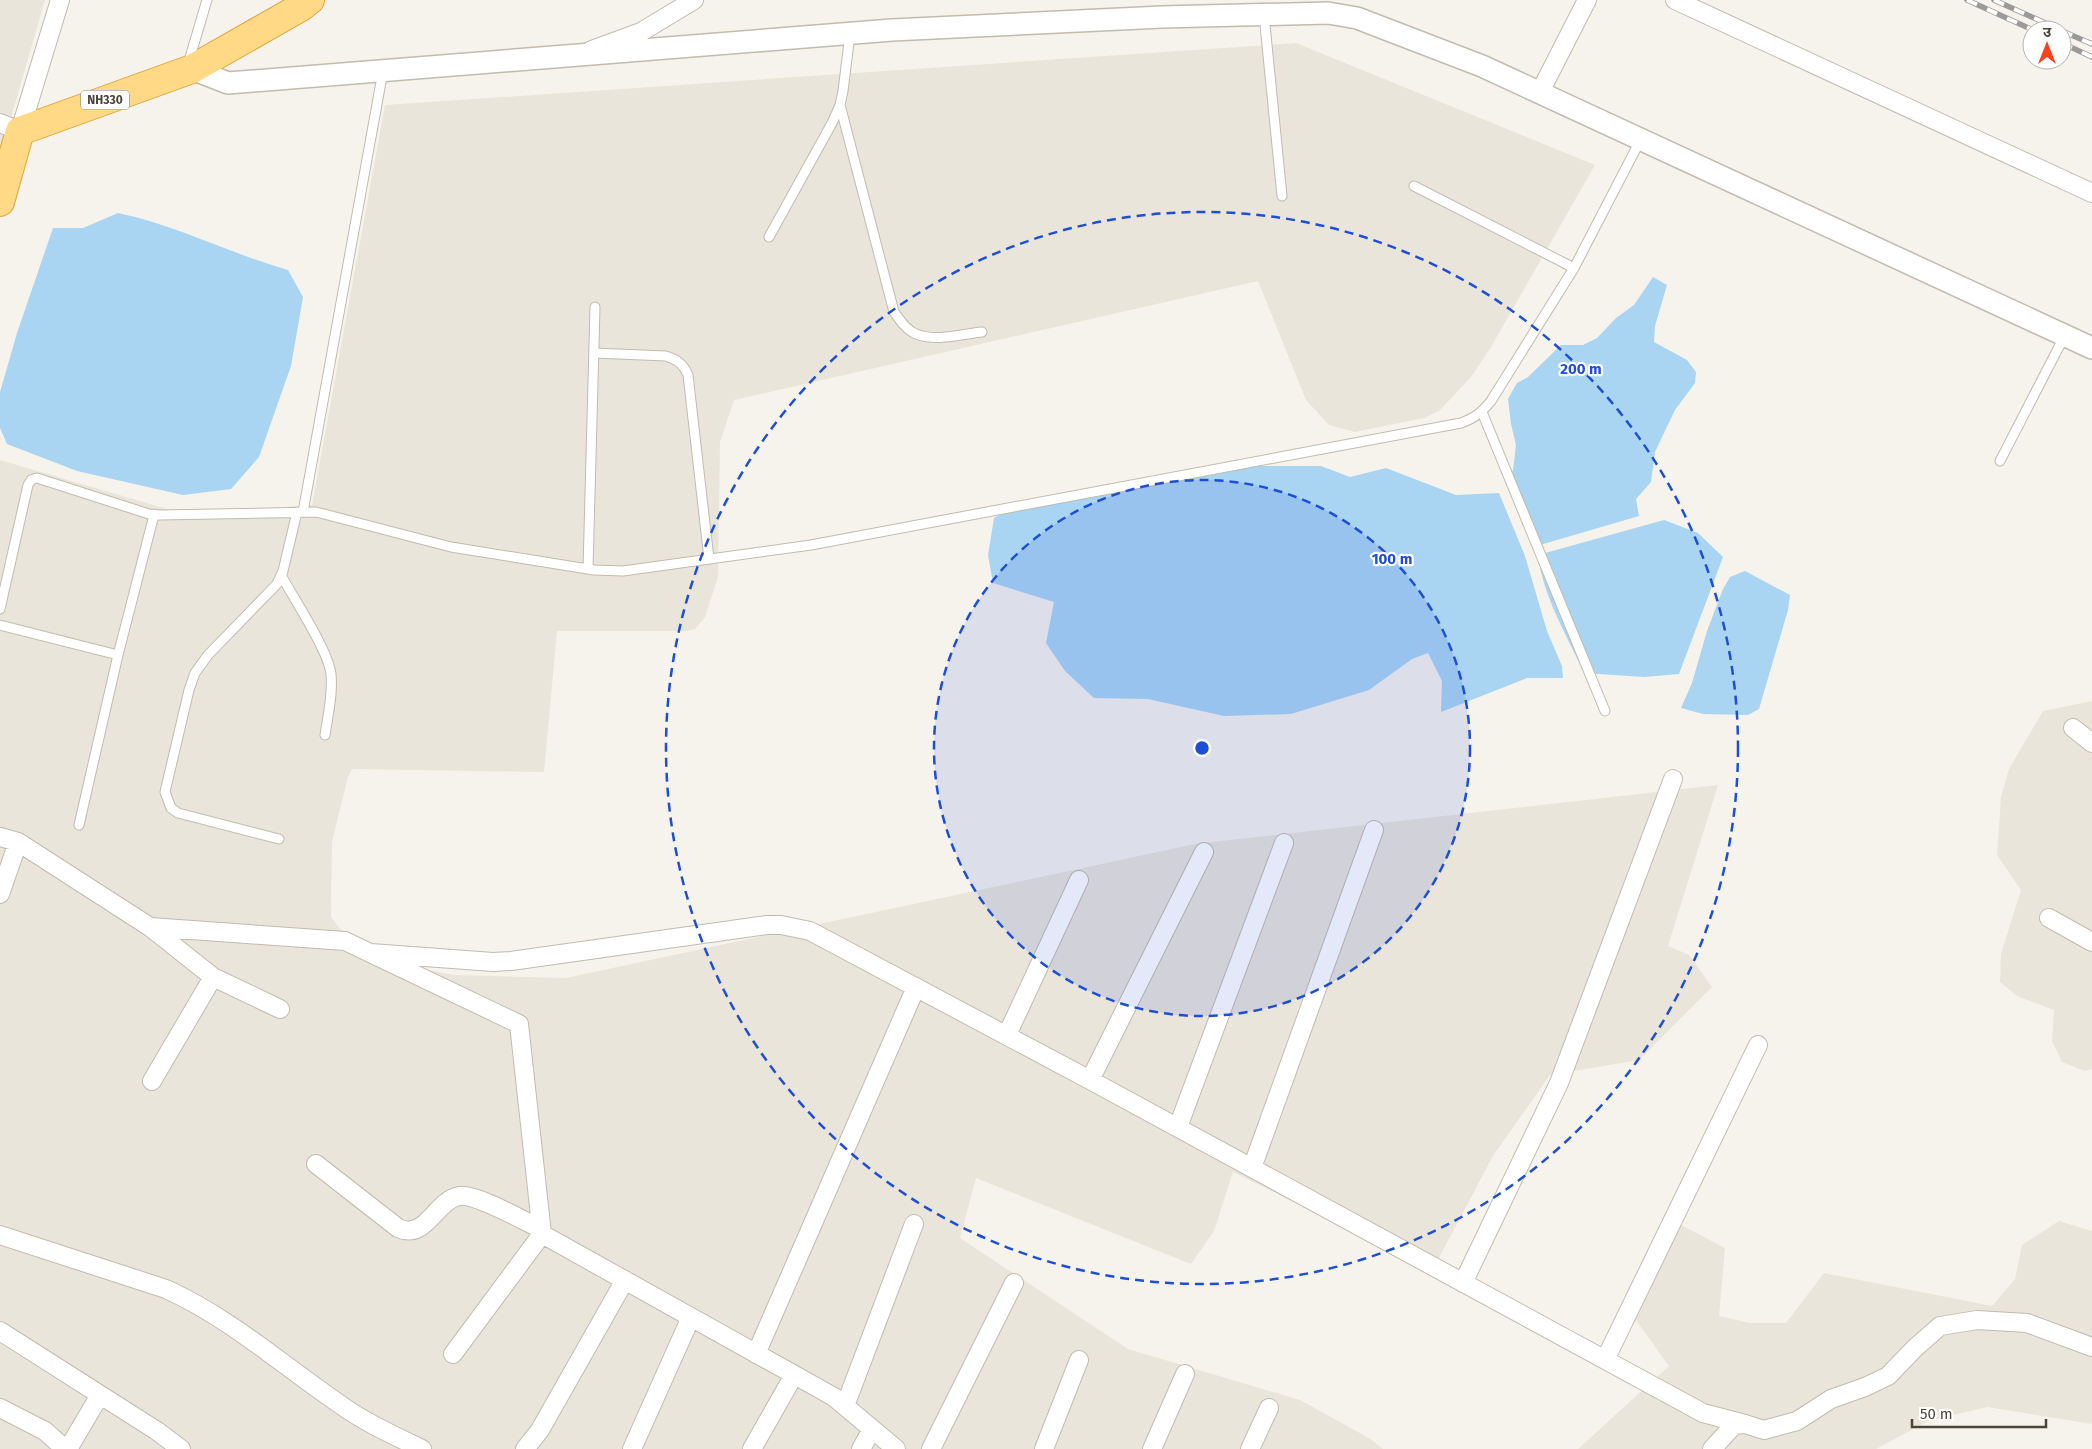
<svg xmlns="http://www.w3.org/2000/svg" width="2092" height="1449" viewBox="0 0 2092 1449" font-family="'Fira Sans','Noto Sans Devanagari',sans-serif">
<rect width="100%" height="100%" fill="#f6f3ec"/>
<!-- residential -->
<path fill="#eae5da" d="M0,0H45L0,156Z
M1296,43L1595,165L1491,347L1471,377L1439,411L1424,418L1355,432L1329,425L1306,400L1258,281L734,400L720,442L718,577L705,617L695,629L686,631H557L544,772L352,769L348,777L332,842L331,917L355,948L386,961L453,975L566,978L1195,844L1718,785L1668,946L1689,955L1712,987L1639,1060L1550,1075L1493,1156L1433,1269L1233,1172L1214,1231L1191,1264L976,1178L960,1238L1128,1349L1300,1400L1369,1438L1383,1449H0V460L184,514L312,505L385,105Z
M2092,701V1069L2085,1071L2062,1062L2052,1041L2054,1010L2017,996L2000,982L2001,954L2021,890L1997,855L2001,797L2009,769L2043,711Z
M1666,1217L1725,1248L1719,1316L1750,1323H1786L1824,1273L1992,1306L2015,1279L2022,1245L2059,1221L2092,1231V1424L1987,1407L1928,1421L1876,1449H1578L1669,1366L1625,1305Z"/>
<!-- water -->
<path fill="#a9d4f2" d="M118,213C176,225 231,254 288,270L303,297L291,366L259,457L231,489L183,495L77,471L7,444L0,428V392L17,333L53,228H83Z
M1653,277L1667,285L1655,326L1654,342L1687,360L1696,372L1695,383L1675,410L1655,452L1651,482L1636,499L1639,516L1533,547L1526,522L1508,488V478L1513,470L1516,445L1511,424L1508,399L1517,383L1528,377L1561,345H1583L1597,338L1616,318L1634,305Z
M1252,466H1321L1350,477L1386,468L1456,495L1499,493L1525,556L1547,631L1562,666L1563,678H1527L1441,712L1442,681L1428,653L1412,659L1369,690L1291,714L1224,716L1148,699L1094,698L1065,671L1046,643L1054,602L993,583L988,555L994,518L1019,504L1147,483L1195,478Z
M1664,520L1698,533L1723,557L1679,674L1644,677L1584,673C1567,635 1543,597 1538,555Z
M1745,571L1790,595L1788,610L1759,709L1748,715L1703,714L1681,708L1692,683L1707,631L1723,589L1730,577Z"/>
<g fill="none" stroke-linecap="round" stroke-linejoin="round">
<defs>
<path id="service" d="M1264,15L1282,196
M188,64L207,0
M840,105L894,312C900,320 906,330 916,334C935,342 962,334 982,332
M1414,186L1574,268
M769,237L832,123L840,105L843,91L850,34
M594,353L666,356C678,360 683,364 688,375L709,559
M1482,412L1605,711
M2000,461L2065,335
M303,512L383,71
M588,569L595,307
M281,575C294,599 328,650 331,674C333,694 328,715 325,735
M0,609L28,485L31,480L37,478L149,514L160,515L316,512L451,547L594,570L623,571L811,545L1461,423C1475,418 1482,412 1491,401L1574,268L1641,139
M0,625L118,655
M79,825L118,655L154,515
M279,839L178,813L171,808L165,792L189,690L195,673L208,655L277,584L283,571L297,512"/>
<path id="minor" d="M1675,0L2092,193
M592,50L641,32L694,0
M1540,92L1587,0
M0,123L20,131L60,0
M2073,728L2092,743
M0,837L18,842L150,927L345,941L519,1024L542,1234L834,1397L896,1449
M0,894L18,842
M2049,918L2092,942
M150,927L213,977L280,1009
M371,953L493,962L511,961L767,925H781L810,931L1090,1080L1703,1413L1745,1424
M1007,1035L1079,880
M1090,1080L1204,852
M152,1081L213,977
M1178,1127L1284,843
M316,1164L398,1228C426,1241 435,1201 459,1196C475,1193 524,1221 541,1229
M1252,1168L1374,830
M0,1235L166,1289C230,1318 281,1364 338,1403C364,1422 393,1435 422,1449
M1463,1283L1559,1083L1673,779
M0,1331L157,1431L181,1449
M453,1354L542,1234
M756,1354L916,987
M1605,1360L1758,1045
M845,1406L914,1224
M0,1408L45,1431L65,1449
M68,1449L100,1395
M525,1449L540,1430L625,1280
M632,1449L691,1317
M752,1449L794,1375
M861,1449L872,1429
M931,1449L1014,1283
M1044,1449L1079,1360
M1152,1449L1185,1374
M1250,1449L1269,1408
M1712,1449L1734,1425L1745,1424L1764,1430L1797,1421L1831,1399L1865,1387L1888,1376L1915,1348L1940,1326L1977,1320L2027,1323L2092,1347"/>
<path id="tertiary" d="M192,69L228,83L892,30L1162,17L1328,13L1357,18L1482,66L2092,348"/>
<path id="trunk" d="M0,202L20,131L192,69L301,7L310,0"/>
</defs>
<!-- service casing -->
<use href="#service" stroke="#c2bbae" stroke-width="11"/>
<!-- minor casing -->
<use href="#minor" stroke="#c2bbae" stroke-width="20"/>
<!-- tertiary casing -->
<use href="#tertiary" stroke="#c2bbae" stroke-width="24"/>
<!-- trunk casing -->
<use href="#trunk" stroke="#e0a43c" stroke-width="30"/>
<!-- service -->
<use href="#service" stroke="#fff" stroke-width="9"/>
<!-- minor -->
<use href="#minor" stroke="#fff" stroke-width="18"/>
<!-- tertiary -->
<use href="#tertiary" stroke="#fff" stroke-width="21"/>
<!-- trunk -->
<use href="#trunk" stroke="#ffd985" stroke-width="28"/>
<defs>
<path id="rail" d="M1967,0L2033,30
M1994,0L2061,30
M2062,31L2092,44
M2062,43L2092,57"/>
</defs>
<!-- rail casing -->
<use href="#rail" stroke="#9a9a9a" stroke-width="5.5"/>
<!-- rail -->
<use href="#rail" stroke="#fff" stroke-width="4" stroke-dasharray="11" stroke-linecap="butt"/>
</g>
<!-- distance rings -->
<circle cx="1202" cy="748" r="268" fill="#1d4ed8" fill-opacity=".12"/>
<g fill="none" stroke="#1d4ed8" stroke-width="2.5" stroke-dasharray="9 6">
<circle cx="1202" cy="748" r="268"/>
<circle cx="1202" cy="748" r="536"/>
</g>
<g text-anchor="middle" stroke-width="4.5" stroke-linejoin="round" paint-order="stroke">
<!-- shield labels -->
<rect fill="#fff" stroke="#817c74" stroke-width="1" x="81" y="90.5" width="48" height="19" rx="4"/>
<g font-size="12" font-weight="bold" fill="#4b4439">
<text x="105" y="104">NH330</text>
</g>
</g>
<circle cx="1202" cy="748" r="8" fill="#1d4ed8" stroke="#fff" stroke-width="2.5"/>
<g font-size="15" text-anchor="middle" font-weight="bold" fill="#1d4ed8" stroke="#fff" stroke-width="4.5" stroke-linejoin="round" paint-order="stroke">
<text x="1581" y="374">200 m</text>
<text x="1392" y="564">100 m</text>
</g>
<!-- north arrow -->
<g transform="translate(2047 45)"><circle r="24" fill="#ffffff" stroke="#b7b4b0"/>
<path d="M0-4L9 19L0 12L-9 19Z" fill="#fc3f1d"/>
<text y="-8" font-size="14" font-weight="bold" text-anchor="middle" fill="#4b4439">उ</text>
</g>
<!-- scale -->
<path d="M1912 1419v8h134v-8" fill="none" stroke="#4b4439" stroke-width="2.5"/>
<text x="1920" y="1419" font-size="15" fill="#4b4439" stroke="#ffffff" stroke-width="4" paint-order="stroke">50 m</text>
</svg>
